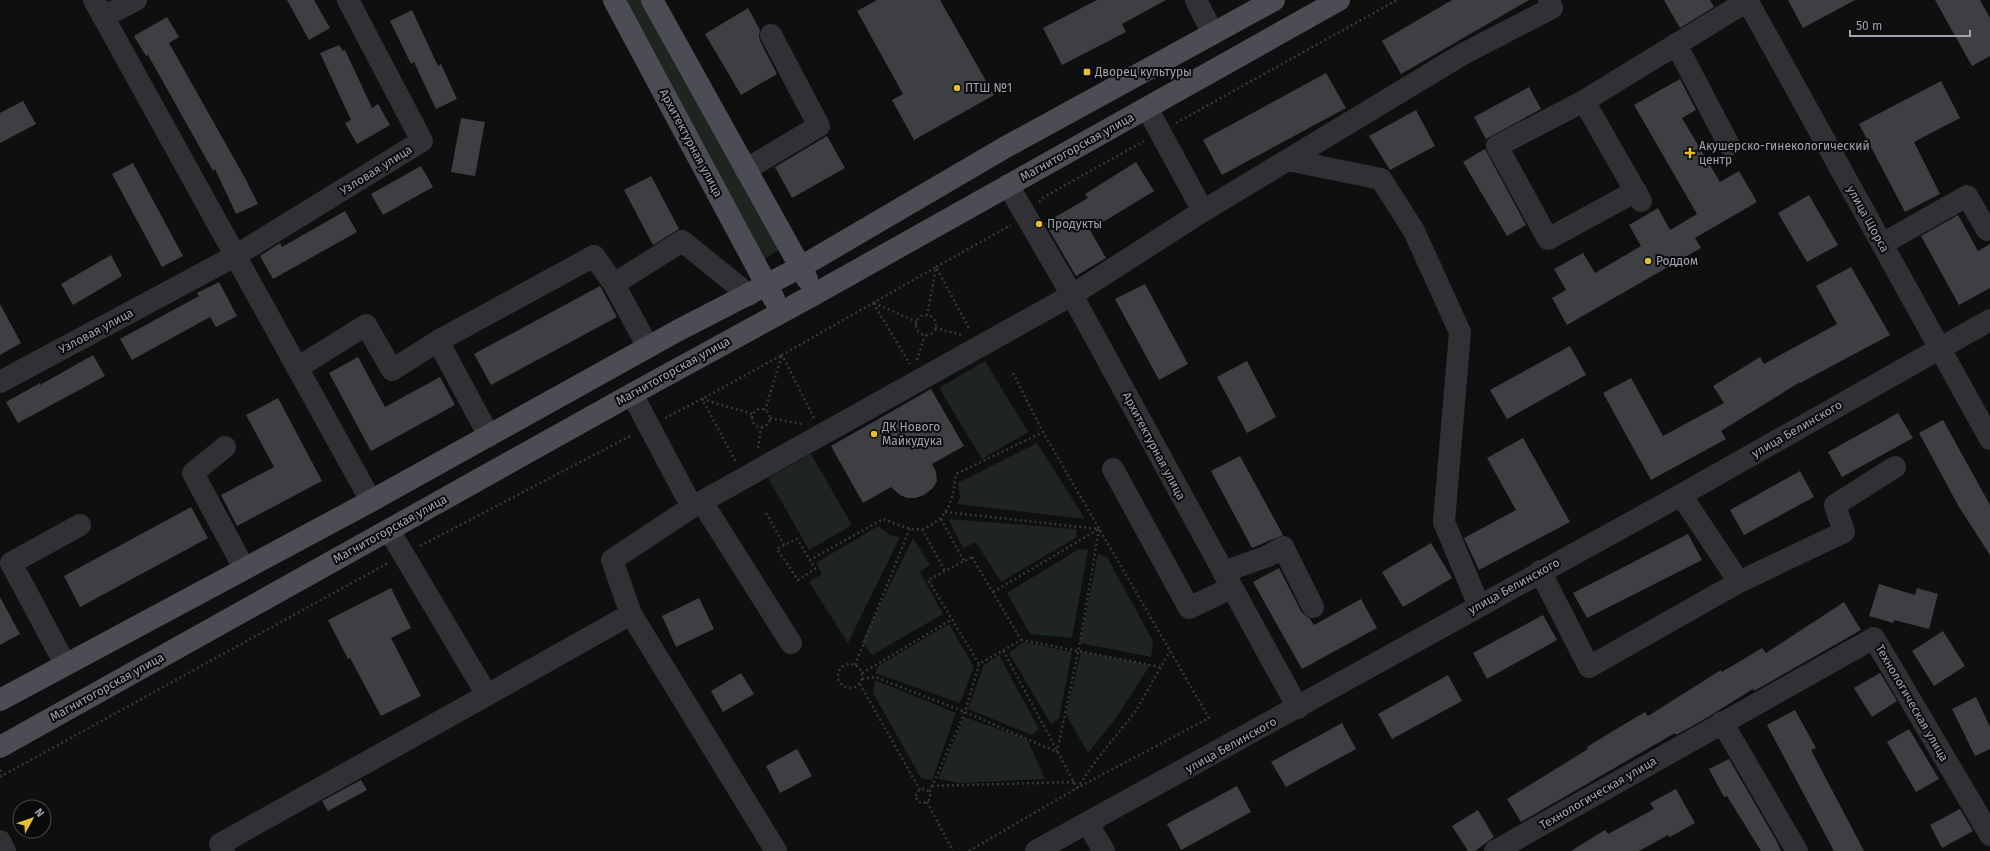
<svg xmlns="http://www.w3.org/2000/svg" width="1990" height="851" viewBox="0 0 1990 851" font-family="'Fira Sans',sans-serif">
<rect width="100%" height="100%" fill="#0f0f10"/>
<!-- green -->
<path fill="#1e241f" d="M620,0H644L781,249L762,260Z
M985,361L1028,432L982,459L939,388Z
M1037,443L1085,519L957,504L960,497L958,483Z
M811,454L852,525L809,550L768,478Z
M948,519L1076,529L1077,537L1001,582L976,542L963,548Z
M878,526L890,535L900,537L848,643L809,582L822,574L816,563Z
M913,538L930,565L920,572L943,614L872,655L862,642Z
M1079,549L1088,550L1072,638L1030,634L1007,593Z
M1098,554L1107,557L1153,641L1151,657L1080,643Z
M949,624L974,667L960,703L875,673L878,666Z
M1024,642L1072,652L1059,719L1051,724L1009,653Z
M1081,652L1150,665L1118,715L1088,753L1066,714Z
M999,655L1039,729L1032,735L968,709L984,665Z
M875,680L956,713L932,780L921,778L873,693Z
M964,717L1027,739L1045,779L960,783L938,779Z"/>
<!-- building -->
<path fill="#3e3f43" d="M287,0H314L330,28L309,40Z
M877,0H940L994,95L914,140L892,100L903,94L857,11Z
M1097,0H1166L1122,24L1126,32L1062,65L1043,28Z
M1452,0H1529L1401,74L1382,41Z
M1664,0H1710L1714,7L1680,28Z
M1788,0H1855L1803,28Z
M1935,0H1980L1990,18V56L1972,66Z
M748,8L760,30L759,35L760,41L777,74L741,95L705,34Z
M412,10L438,66L441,64L457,99L436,109L414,62L411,64L390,21Z
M167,17L179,37L169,43L245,178L258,204L236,214L215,169L213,171L148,55L146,56L134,36Z
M339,45L343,51L345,50L372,108L378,104L390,125L357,144L345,123L351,120L320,53Z
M1326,73L1346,108L1222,175L1203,140Z
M1680,79L1696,110L1682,118L1720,182L1739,171L1757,202L1695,238L1701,248L1567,325L1552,298L1566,290L1554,269L1583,253L1595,273L1641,246L1629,225L1658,208L1670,230L1697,214L1634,105Z
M1941,81L1960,118L1914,142L1940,194L1905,212L1859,124Z
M1529,87L1541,109L1486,139L1474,117Z
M23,101L36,124L0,143V113Z
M1416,110L1435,146L1390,170L1369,136Z
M461,118L485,122L475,176L451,172Z
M827,136L845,168L792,198L775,167Z
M1485,149L1526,225L1507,236L1463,162Z
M1136,162L1154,191L1090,230L1106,258L1076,276L1045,223L1088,198L1085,194Z
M133,163L183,256L162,267L112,174Z
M421,166L433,187L383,215L371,194Z
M651,176L679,229L653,245L624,190Z
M1809,195L1838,245L1807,262L1778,213Z
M345,211L357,232L273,279L260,256L280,243L282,247Z
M1958,215L1978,251L1990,244V288L1959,305L1921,236Z
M111,255L122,276L73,305L61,284Z
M1851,267L1890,335L1800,383V382L1721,431L1726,439L1651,480L1603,393L1631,378L1663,436L1724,403L1713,386L1760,357L1764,364L1837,324L1816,286Z
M219,282L237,316L216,327L210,317L132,360L120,339L199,296L197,293Z
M1145,284L1188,364L1159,380L1115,299Z
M600,286L617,317L491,385L474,354Z
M0,304L21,343L0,355Z
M1570,346L1586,375L1507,419L1490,390Z
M93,355L105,376L18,423L6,402L40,383V385Z
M358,357L385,407L440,377L455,405L371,451L329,373Z
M1247,361L1276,417L1247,433L1217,377Z
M931,389L964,446L932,464L936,472L937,481L933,488L924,495L916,498H907L900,495L891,487L863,503L831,446Z
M278,398L322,481L237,526L221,495L274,467L246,415Z
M1898,413L1913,438L1842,477L1828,452Z
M1943,420L1990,505V555L1959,507L1919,433Z
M1523,438L1570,522L1479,570L1464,538L1516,510L1487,458Z
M1240,456L1283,535L1252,548L1211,471Z
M1800,471L1814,497L1744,535L1730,510Z
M191,507L208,538L80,607L64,576Z
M1688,534L1702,560L1587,618L1573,593Z
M1431,543L1452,578L1403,607L1382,572Z
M1279,568L1302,613L1310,619L1314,625L1361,599L1377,628L1302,669L1253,582Z
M1879,584L1915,595L1917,588L1938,594L1929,629L1894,620L1893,623L1869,616Z
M391,588L411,628L391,638L421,696L381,716L350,658L348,659L328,620Z
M0,597L20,634L0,645Z
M699,598L714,629L676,647L662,616Z
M1844,602L1861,630L1754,691L1753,689L1703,720L1676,735L1675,733L1521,822L1507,799L1588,749L1587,747L1613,731L1645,712L1648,716L1721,670L1722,672L1762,648L1766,653Z
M1543,615L1557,640L1487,679L1473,653Z
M1943,631L1965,666L1934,686L1912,651Z
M741,673L754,694L723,712L711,691Z
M1880,673L1897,701L1872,717L1854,688Z
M1448,675L1462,701L1392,739L1378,714Z
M1976,697L1990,727V749L1975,756L1952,709Z
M1795,710L1816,748L1811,750L1864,851H1834L1767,725Z
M1342,723L1356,749L1286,787L1271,762Z
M1909,729L1939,779L1916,792L1887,742Z
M797,749L812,776L780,793L766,766Z
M1729,759L1776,840L1781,851H1761L1727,796L1724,797L1709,769Z
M361,780L367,790L328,811L322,801Z
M1237,786L1251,812L1181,850L1167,824Z
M1676,789L1695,823L1670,837L1668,835L1639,851H1571L1605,830L1608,834L1654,809L1650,803Z
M1960,809L1973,831L1942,848L1930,825Z
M1478,810L1494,837L1475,851H1468L1452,826Z"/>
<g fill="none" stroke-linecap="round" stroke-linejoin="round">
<!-- path -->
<path stroke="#36373c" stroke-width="2.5" stroke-dasharray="2 3" stroke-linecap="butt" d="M1176,123L1397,0
M1039,202L1044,197L1144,141
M873,303L910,364
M874,303L917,322
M916 325a10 10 0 1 1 20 0a10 10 0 1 1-20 0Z
M927,316L936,267L1011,225
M935,328L962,335
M917,360L925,335
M1013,373L1043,432
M752 418a9 9 0 1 1 18 0a9 9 0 1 1-18 0Z
M752,414L702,399L782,355L765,410
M665,418L702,399L736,462
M770,418L802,424
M814,418L782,355L936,267L970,330
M758,448L761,427
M945,512L1099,529L1079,648L1057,752L965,712L979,664
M766,513L784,545L797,539L810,560L883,519C894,523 910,531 922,529C925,529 928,526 931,525C951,513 953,496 956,474L1043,432L1209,718L1077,788L1003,650
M941,519L964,561
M922,529L945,571
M784,545L777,549L798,580L815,569L810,560
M420,546L632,435
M972,557L1021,640L979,664L928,580Z
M993,592L1099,529
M1021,640L1161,667
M838 676a12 12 0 1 1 24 0a12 12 0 1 1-24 0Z
M855,665L910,528
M862,673L951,620
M862,679L875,677L965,712L929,793
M860,684L920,790
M0,770L3,775
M0,777L388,563
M932,786L1074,782
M916 796a7 7 0 1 1 14 0a7 7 0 1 1-14 0Z
M927,802L953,851
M969,851L1077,788L1098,758L1135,712L1170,651"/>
<!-- minor -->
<path stroke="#303035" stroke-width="22" d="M94,0L371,501
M1196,0L1213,34
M1747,0L1990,439
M103,17L136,0
M1676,44L1729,145
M1584,101L1497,146L1548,239L1636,191
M1147,108L1203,211L1463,54L1552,8L1549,0
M1288,160L1381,179L1414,231L1460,332L1444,522L1479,606
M745,170L819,126L771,35
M1008,185L1072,295L1298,708
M1641,201L1584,101L1747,1
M1882,244L1967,196L1987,230L1990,229
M648,347L614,284L682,241L749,295
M297,368L366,325L392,370L438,341
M0,382L235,256L422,141L348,0
M632,394L692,507L1072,295L1203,211
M489,436L438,341L594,256L614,284
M225,447L193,473L244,568
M1113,469L1189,608L1231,588
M702,502L791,643
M1540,571L1589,667L1739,582L1681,495
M1223,572L1268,556L1283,547L1313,607
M1739,582L1844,532L1835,505L1895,467
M631,614L612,560L692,507
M65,664L11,563L80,525
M487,695L631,614L776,851
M1722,722L1797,851
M1088,824L1104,851
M0,841L5,851
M224,851L220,844L487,695L389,530
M1036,851L1681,495L1990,320
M1495,851L1874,638L1990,835"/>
<!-- major -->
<path stroke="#4c4d54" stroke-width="22" d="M614,0L774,299
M652,0L807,279
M0,700L371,501L677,331L799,268L1004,148L1274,0
M0,747L632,394L815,294L1339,0"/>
</g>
<!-- markers -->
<g fill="#e6bf31" stroke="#0a0a0b" stroke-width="1.5">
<rect x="1083" y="68" width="8" height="8" rx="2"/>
<circle cx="957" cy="88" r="4"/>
<path d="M1688 147h4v4h4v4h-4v4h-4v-4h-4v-4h4z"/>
<circle cx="1039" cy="224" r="4"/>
<circle cx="1648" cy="261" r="4"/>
<circle cx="874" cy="434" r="4"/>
</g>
<g text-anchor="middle" stroke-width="4" stroke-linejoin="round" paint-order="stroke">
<!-- poi labels -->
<g font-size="12" fill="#a1a4b0" stroke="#0a0a0b" text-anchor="start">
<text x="1095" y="76">Дворец культуры</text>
<text x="965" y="92">ПТШ №1</text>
<text x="1699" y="150">Акушерско-гинекологический<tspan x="1699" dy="14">центр</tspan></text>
<text x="1047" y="228">Продукты</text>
<text x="1656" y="265">Роддом</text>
<text x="882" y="431">ДК Нового<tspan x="882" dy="14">Майкудука</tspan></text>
</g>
<!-- street labels -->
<g font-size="12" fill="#a1a4b0" stroke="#0a0a0b">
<text transform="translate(691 143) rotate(62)" y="4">Архитектурная улица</text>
<text transform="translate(1077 147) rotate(-29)" y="4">Магнитогорская улица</text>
<text transform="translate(376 170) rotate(-32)" y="4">Узловая улица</text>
<text transform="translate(1868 219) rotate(61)" y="4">улица Щорса</text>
<text transform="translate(96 331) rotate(-28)" y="4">Узловая улица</text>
<text transform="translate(673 371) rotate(-29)" y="4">Магнитогорская улица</text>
<text transform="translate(1797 429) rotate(-30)" y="4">улица Белинского</text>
<text transform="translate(1154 446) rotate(62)" y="4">Архитектурная улица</text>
<text transform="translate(390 529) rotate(-29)" y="4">Магнитогорская улица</text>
<text transform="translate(1514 586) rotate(-29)" y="4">улица Белинского</text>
<text transform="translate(107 687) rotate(-29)" y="4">Магнитогорская улица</text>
<text transform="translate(1912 703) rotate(60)" y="4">Технологическая улица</text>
<text transform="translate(1231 745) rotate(-29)" y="4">улица Белинского</text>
<text transform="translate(1598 793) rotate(-30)" y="4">Технологическая улица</text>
</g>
</g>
<!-- north arrow -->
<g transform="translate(32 819) rotate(50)"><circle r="19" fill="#0a0a0b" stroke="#46484d"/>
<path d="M0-3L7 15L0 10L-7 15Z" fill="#e6bf31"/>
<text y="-6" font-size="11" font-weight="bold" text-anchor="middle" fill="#a1a4b0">N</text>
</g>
<!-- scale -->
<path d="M1850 30v6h120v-6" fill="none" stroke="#a1a4b0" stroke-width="2"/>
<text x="1856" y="30" font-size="12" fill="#a1a4b0" stroke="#0a0a0b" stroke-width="3" paint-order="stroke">50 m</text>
</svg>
